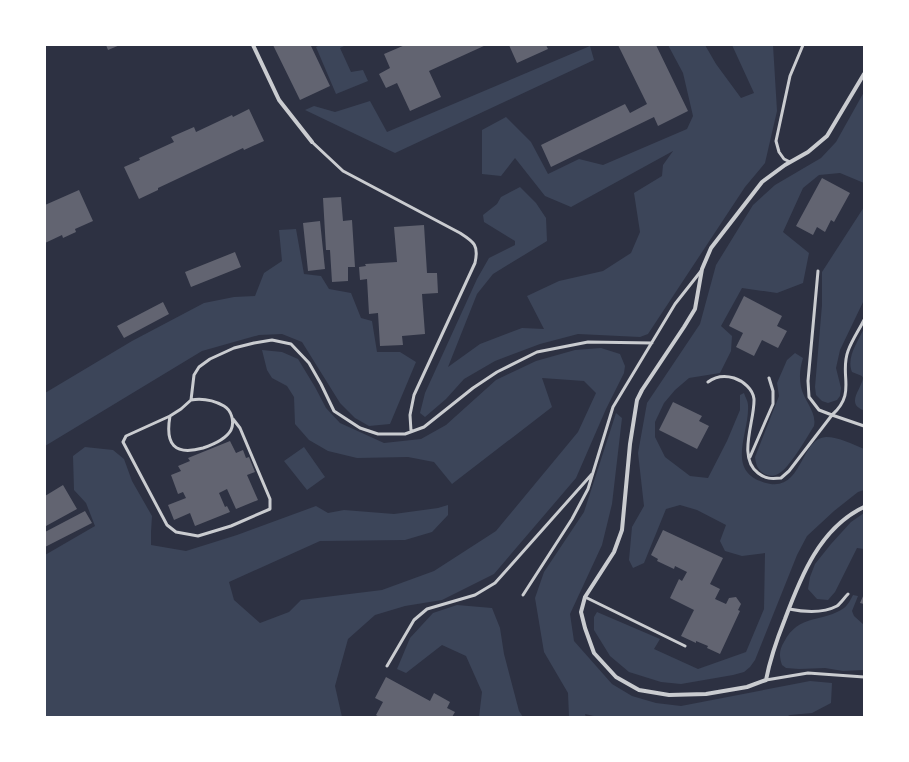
<svg xmlns="http://www.w3.org/2000/svg" width="909" height="762" viewBox="0 0 909 762" font-family="Lora,serif">
<rect width="100%" height="100%" fill="#2d3142"/>
<!-- green -->
<path fill="#3c4559" d="M320,45H346L340,48L351,72L363,70L368,81L336,94L316,47Z
M668,45H705L716,64L741,98L754,93L732,45H773L777,111L765,163L745,187L648,334L640,337L578,334L540,344L495,361L464,379L446,399L425,417L420,413L425,393L477,279L489,258L515,245V241L484,222L483,215L497,204L501,197L520,187L536,203L546,218L547,241L493,274L477,294L448,367L480,344L522,328L544,329L527,296L559,281L603,271L631,253L640,232L634,193L662,176L663,165L673,151L571,207L545,196L515,158L501,176L482,174V130L506,117L531,142L548,174L579,159L603,165L687,129L693,116L683,73Z
M590,46L594,60L395,153L305,110L314,106L335,112L370,101L387,132Z
M864,92V183L840,173L819,175L803,188L783,232L809,253L803,283L777,293L742,288L721,326L732,336L731,351L720,373L689,378L675,390L664,403L655,422V437L665,457L690,476L708,478L727,441L740,410V395L744,393C745,397 748,401 748,405C750,433 724,472 766,483C803,493 800,438 826,437C839,437 852,444 864,449V490L858,492L834,511L807,536L797,555L755,660L750,667L744,672L733,675L681,684L661,682L629,672L610,656L594,630V617L597,612L660,639L654,649L698,669L746,652L764,609L765,553L742,556L725,551L720,541L726,525L697,510L680,505L666,509L644,563L633,568L629,560L632,527L644,506L638,453L647,403L700,324L716,265L753,205L775,185L821,158L836,142Z
M864,207V300L840,350L836,368L841,388L840,396L837,400L828,403L822,401L816,395L815,387L822,305V272Z
M296,229L304,274L321,276L329,289L351,293L361,318L372,321L377,352H400L416,362L390,424L369,426L355,418L340,403L302,342L282,334L259,335L202,351L45,446V393L132,341L204,303L234,297L255,296L264,273L282,261L279,230Z
M864,328V408L863,410C846,403 861,390 863,378L862,376L852,372C846,357 858,342 864,328Z
M601,348L620,354L625,366L624,373L606,409L576,478L494,574L442,600L405,606L375,615L348,639L335,686L342,717H45V555L95,526L86,503L74,490L73,456L85,447L113,450L124,459L132,481L152,516L151,532V545L186,551L237,535L316,506L328,513L344,510L394,514L438,508L448,505V515L432,532L405,540L320,541L229,582L234,600L260,623L289,612L301,600L382,590L434,571L496,531L578,432L596,393L584,381L542,378L552,407L452,484L434,462L408,457L357,458L328,451L309,440L295,424L294,397L287,386L272,378L267,370L262,350L282,352L298,359L315,387L326,408L340,423L384,443L421,439L446,425L496,380L536,361L575,350Z
M795,353L803,358C800,368 799,376 801,387C804,401 817,412 814,426C807,437 789,469 778,474C773,477 768,476 763,473C757,469 756,464 755,457L779,396L777,383L787,360Z
M616,413L622,418L612,504L602,545L570,614L574,641L612,684L632,696L656,703L681,706L810,681L832,683L831,703L812,713L790,715L786,717H598L585,714L586,717H569L568,693L544,652L535,598L544,572L584,512Z
M304,447L325,477L307,490L284,461Z
M864,513V549L857,548L835,592L828,600L817,599L808,589L810,577L815,564L831,544L851,522Z
M853,595L858,596L852,611L854,616L864,625V670L843,671L825,668L799,669L786,668L782,665C779,656 779,650 784,642C799,613 823,623 844,608C848,605 851,599 853,595Z
M457,605L492,608L500,628L504,654L519,711L523,717H479L482,692L466,656L442,645L406,673L397,669L410,638L433,613Z"/>
<!-- building -->
<path fill="#626471" d="M106,45H120L108,50Z
M273,45H314L311,46L330,86L300,100Z
M405,45H486L429,71L441,97L410,111L397,83L386,88L379,74L390,68L384,54Z
M509,45H546L548,49L517,63Z
M618,45H656L688,111L658,126L654,117L551,167L541,145L625,104L630,113L647,104Z
M249,109L264,141L244,150L243,148L158,188V190L139,199L124,167L140,160L139,158L174,142L171,137L194,127L196,132L232,115L233,117Z
M822,178L850,193L834,222L831,220L825,232L817,227L813,235L796,226Z
M79,190L93,221L75,229L76,232L63,238L62,235L45,243V205Z
M341,197L343,221L352,220L355,267H348V281L332,282L330,250H326L323,198Z
M320,221L325,269L308,271L303,223Z
M424,225L427,273H437L438,293L422,294L425,334L402,336L403,345L380,346L378,313L369,314L367,279L360,280L359,267L366,266L365,264L397,262L394,227Z
M235,252L241,267L191,287L185,272Z
M744,296L782,316L777,326L787,331L778,348L762,340L754,356L736,347L743,333L729,326Z
M163,302L169,314L124,338L117,326Z
M673,402L702,416L699,421L709,426L697,449L659,430Z
M230,441L236,453L243,450L246,458L249,457L255,472L247,475L258,500L236,509L227,489L219,493L225,507L227,506L230,512L195,526L190,513L174,520L168,505L186,498L183,492L178,494L171,475L181,471L178,466L190,461L188,458Z
M63,485L77,509L46,526L45,524V496Z
M85,511L92,523L45,547V532Z
M663,530L723,558L710,584L720,589L715,599L726,604L729,598L736,597L741,604L738,610L740,611L720,654L707,648L708,646L696,641V643L681,636L694,610L670,598L679,579L682,581L687,572L675,566L674,569L657,561L658,559L651,555Z
M864,594V604L860,603Z
M386,677L430,701L434,693L450,702L447,708L455,712L452,717H379L376,715L383,702L375,698Z"/>
<g fill="none" stroke-linecap="round" stroke-linejoin="round">
<!-- service -->
<path stroke="#caccd0" stroke-width="3" d="M312,142L343,171L460,233C474,242 479,245 475,263L414,395L410,415L411,431
M790,162L784,159L779,152L776,141L790,76L803,45
M864,320C859,330 852,340 848,351C839,375 857,393 832,415L864,426
M708,382C716,376 724,375 734,378C743,381 753,389 754,399C755,421 737,457 758,473C766,479 771,479 781,478L789,471L832,415L819,410L809,397L808,381L818,271
M170,416C165,444 174,456 203,448C212,445 226,439 231,430C235,421 231,410 224,406C213,400 203,398 191,400
M233,419L240,428L270,499V509L231,526L198,536L176,532L167,525L123,442L126,436L170,416L181,409L191,400L194,375L199,367L210,359L234,348L254,343L272,340L291,344L309,363L321,384L334,411L360,428L378,434H405L424,427L473,388L497,372L537,352L588,342L652,343
M750,457L773,404V391L769,378
M523,595L572,519L588,489L613,407L675,304L701,271
M585,597L685,646
M789,609C804,612 822,614 837,606C841,603 844,598 848,594
M387,666L414,620L427,609L475,595L495,583L592,474
M766,680L808,673L864,677"/>
<!-- minor -->
<path stroke="#caccd0" stroke-width="4" d="M253,45L279,100L312,142
M864,74L827,136L808,152L785,165L762,182L711,248L702,269L695,309L684,327L642,390L637,400L630,444L622,530L614,552L585,597L581,612L585,628L594,653L616,677L639,690L669,695L706,694L747,687L766,680C770,659 777,639 785,619C801,576 820,528 864,507"/>
</g>
<!-- border -->
<rect width="909" height="762" fill="none" stroke="#ffffff" stroke-width="92"/>
</svg>
